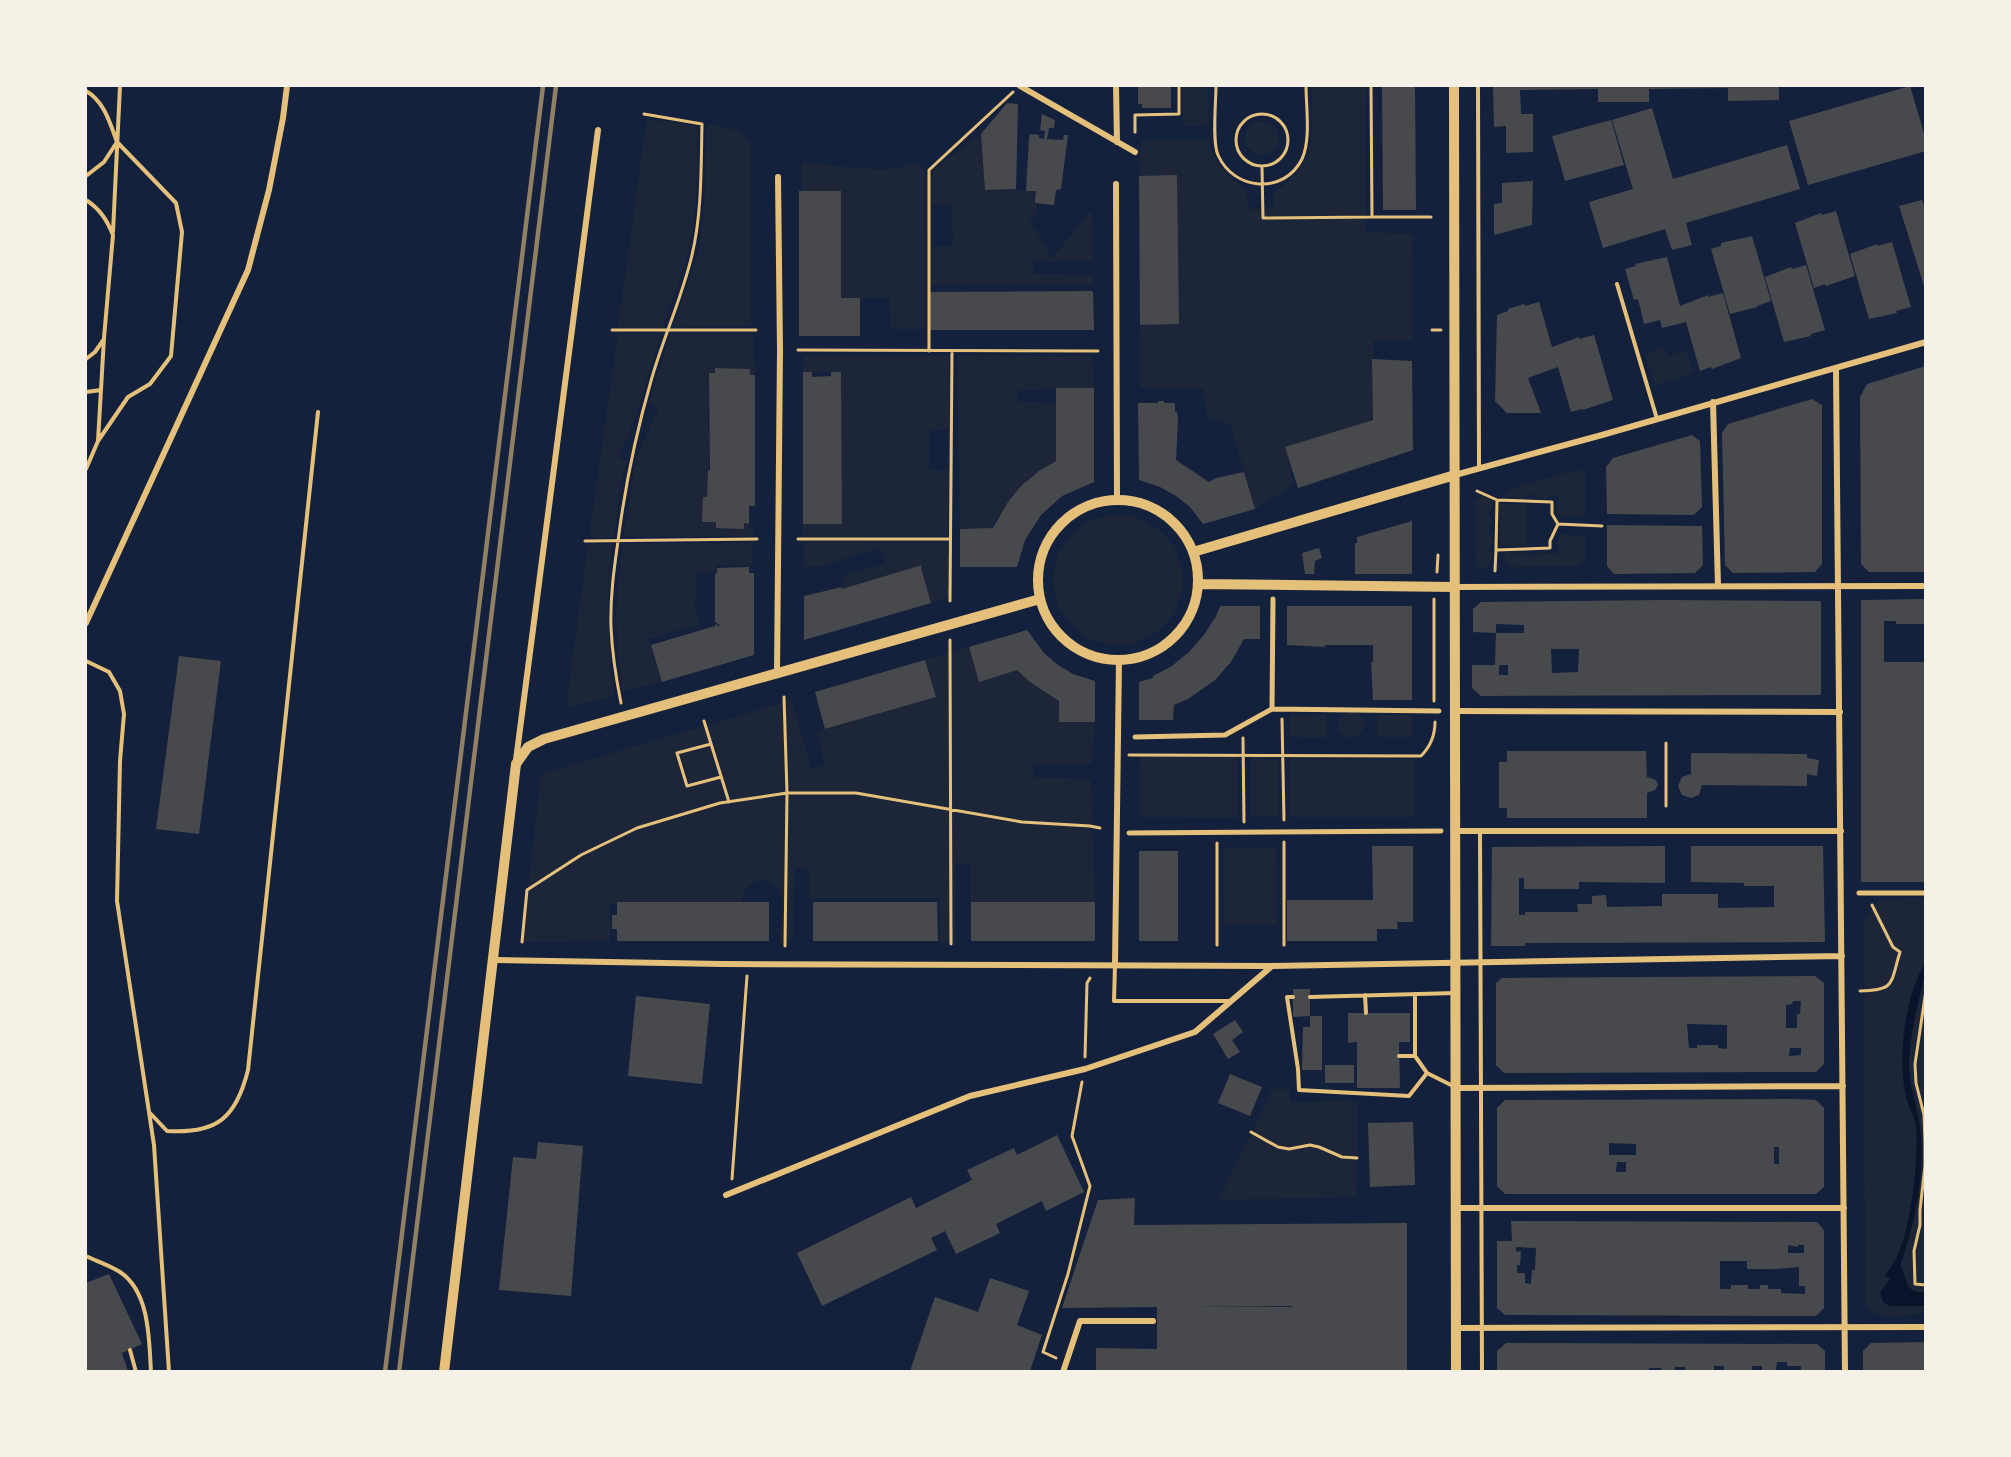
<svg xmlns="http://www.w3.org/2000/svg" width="2011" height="1457" viewBox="0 0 2011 1457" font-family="'Source Sans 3',sans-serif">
<rect width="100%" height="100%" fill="#14213d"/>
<!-- green -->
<path fill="#1d2539" d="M1182,86H1208L1209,125L1183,126Z
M1311,86L1366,87L1365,232L1412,234L1413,340L1373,341V420L1286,447L1293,485L1255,509L1231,426L1207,417L1203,389L1139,387L1140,325L1179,324L1177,176H1139L1141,141H1209C1215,162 1226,178 1246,188L1248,209L1273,208L1274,192C1319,163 1313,133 1311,86Z
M647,119L697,126C697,168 698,212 688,252C682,278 670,302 663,328L618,327Z
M1245 138a17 17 0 1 1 34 0a17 17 0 1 1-34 0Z
M707,124C723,127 741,128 751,142V326L673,327L698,254L704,216Z
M981,134L985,189L1036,191L1037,217H1028L1052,258L1092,209L1093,261H1034L1033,274L1093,275V285H931L932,246H953L952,205H932V170Z
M802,163L885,170L919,163L924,171L925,329H891L889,298H841L802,191Z
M671,333H753L755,375H750V369L715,368V372L709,373L708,429L711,430L707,497L716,528H744V523H753V536H624L636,457L659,408L650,404L657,376Z
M618,334H661L638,411L618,457L627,461L621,482L614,537H589Z
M1664,347L1668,356L1686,350L1694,373L1655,385L1645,354Z
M804,355L949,356L950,429L930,430L929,470L949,471L948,536L803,537V524L842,523L841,372H803Z
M957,355L1092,356L1094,388L1017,390V402L1056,403V460L1031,477L1013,496L991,528L960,529Z
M1579,469L1585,473V517H1582V515H1568V517H1561L1555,510L1558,507V496H1547V498L1541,499L1534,495L1528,494L1524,499L1516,500V497L1509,496V499H1506V494L1509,489Z
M1484,497L1492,499V509H1489V517H1491L1492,527H1489V535H1492V545H1490L1489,552L1492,553V562L1485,568L1479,567L1476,564L1475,504L1476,499Z
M1499,504H1527V546H1500Z
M1053 580a65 65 0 1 1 130 0a65 65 0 1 1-130 0Z
M1561,534H1567V536L1582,537V534H1585V561L1580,566L1511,567L1505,562V552H1509V554L1516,555V552C1525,552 1527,556 1535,556L1540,552L1558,555V544H1555Z
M804,542L949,543V596L931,603L919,566L842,589L844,576L886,563L880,548L819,567L804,566Z
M753,543L752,565H716L715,573H696L695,608L700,624L648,639L662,682L623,691C614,647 615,589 623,544Z
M588,544H612C605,595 607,645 614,696L566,708Z
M969,647L979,681L1017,670L1030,682L1058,701L1059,722H1095L1091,764H1034L1033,777L1091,779L1095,902H971V864L956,863L955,941L940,942V898H809V869L795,868L793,941L780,940C781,928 786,899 779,889C767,871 742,884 742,902L610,903V941L522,942L541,774L792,700L811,769L825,765L817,732L936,697L925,660Z
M1338 725a13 13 0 1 1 26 0a13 13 0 1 1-26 0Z
M1290,715H1326V738L1290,737Z
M1377,715H1412V737H1377Z
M1251,754H1278V817L1251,816Z
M1140,755H1237V818L1139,817Z
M1290,755L1414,756V817H1289Z
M1223,848H1276L1277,925H1224Z
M1925,898V1314L1881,1316L1868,1310L1865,1301L1864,920L1879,899Z
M1272,1089H1289L1291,1102L1358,1101L1356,1197L1219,1200Z"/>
<!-- water -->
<path fill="#0b132b" d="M1925,963C1926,977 1920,993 1917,1008C1913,1026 1909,1048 1909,1067C1910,1087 1917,1106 1920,1126C1926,1169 1915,1225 1900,1266C1909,1278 1902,1293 1925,1292V1306H1890L1883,1302L1880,1292L1890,1279L1885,1276C1888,1271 1892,1266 1895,1261C1911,1233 1919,1158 1916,1126C1914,1114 1907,1104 1905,1092C1898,1053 1905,997 1925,963Z"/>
<!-- building -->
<path fill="#48494c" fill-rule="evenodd" d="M1138,86H1171V108H1142V104H1138Z
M1382,86H1415L1416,210H1383Z
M1493,86H1779V100L1728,101V88L1649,89V102H1598V89L1520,90L1521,114H1533V152L1506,153V126L1494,127Z
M1910,86L1926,140V151L1808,185L1789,121Z
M1007,103L1018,104L1016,189L985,190L981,134Z
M1652,108L1673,179L1787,145L1800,189L1686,223L1692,245L1672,250L1665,229L1603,248L1589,202L1633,189L1612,120Z
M1042,114L1055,120L1054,128H1049L1047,139L1063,140L1064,135H1068L1061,189L1056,190L1054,205L1035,203L1036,191H1026L1029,138L1030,134L1039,135V138L1044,139L1045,131L1040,130Z
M1611,120L1624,165L1565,181L1552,136Z
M1177,175L1179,324L1140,325L1139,176Z
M1533,181L1532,225L1494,235V204L1502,203V183Z
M799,191H841V298H860V336H799Z
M1922,200L1926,212L1925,289L1899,206Z
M1836,211L1855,276L1826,286L1825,284L1814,288L1795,223L1821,213L1822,215Z
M1752,236L1771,301L1757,306V307L1730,314L1711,249L1721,246V243Z
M1892,242L1911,307L1896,311L1897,313L1869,319L1850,254L1877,244V246Z
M1667,257L1680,306L1708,295V297L1723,293L1741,358L1712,369L1711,367L1700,371L1686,322L1662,328L1660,320L1644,324L1638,299L1634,300L1625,269L1636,266L1635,264Z
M1806,265L1825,330L1811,334V336L1784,342L1765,277L1791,267L1792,269Z
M1093,291L1094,330H930V292Z
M1539,302L1552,347L1579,337V339L1594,335L1613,400L1583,410L1582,409L1571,412L1558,367L1528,378L1541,413H1507L1495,401L1497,315L1508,311V309L1524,304L1525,306Z
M1372,359L1412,361L1413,450L1298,488L1285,447L1373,420Z
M1926,366V572H1869L1861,564L1860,397L1867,384Z
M715,368L750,369V375H755V506H749V524L744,523V529L716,528V522H702L703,497H707L708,470L710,471L709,373H715Z
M803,372H812V377L831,376V372H841L842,524H803Z
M1056,388H1094V482L1062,496L1041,515L1025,540L1017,567H960V529L993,528L1008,502L1021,486L1039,471L1056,461Z
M1812,399L1822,405V564L1815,572L1733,573L1725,565L1722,433L1728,424Z
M1158,401H1164V403H1175V412H1177L1178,419L1176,460L1209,482L1216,478L1244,472L1255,509L1203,524L1190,507L1176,496L1160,487L1139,480L1138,403H1158Z
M1692,435L1700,441L1702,507L1694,515L1607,514L1606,467L1613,458Z
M1412,521V574H1355V543H1357V537Z
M1607,525L1702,526L1703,565L1695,573L1614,574L1607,566Z
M1319,548L1322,558L1315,561L1314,574H1305L1302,553Z
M922,565L921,568L931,603L804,640V596L842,587V589Z
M749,567V573H754V655L662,682L651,645L715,626V624L719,626L720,625L715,622V573H717V568Z
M1926,599L1924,624H1896V621H1884V662H1926V882H1861V600Z
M1662,600L1821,601V695L1481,696L1472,688V665H1495L1496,633H1524V625L1496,624V633L1473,632V609L1481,602ZM1551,649H1579L1578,672L1552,673ZM1499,665H1508V675H1499Z
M1220,606H1260V639H1244L1231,662L1215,680L1188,699L1174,705L1173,720H1139V682L1153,678V676L1172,666L1189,652L1204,635L1214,619H1215Z
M1287,606H1412V700H1373L1371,662H1373V645H1325V647L1287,645Z
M1027,630L1044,653L1058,665L1073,674L1095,681V722H1059V701L1030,682L1017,670L979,682L969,647Z
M179,656L221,661L199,834L156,829Z
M925,660L936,697L825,729L815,692Z
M1507,751H1646L1647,777L1656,780L1658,785L1655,790L1647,793V818H1507V808H1499V762H1507Z
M1691,753L1807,754V758L1819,760L1817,776L1807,774V786L1702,785L1699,795L1691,798L1682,795L1678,786L1682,777L1691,774Z
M1372,846H1413V922H1397L1398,929H1377V941H1287V900H1373Z
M1665,846V883L1579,882V889H1524V878H1519V915H1525V912H1578L1577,904H1592V896L1606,895L1607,907L1662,906V894H1718V908L1774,907V886H1744V883L1691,882V846H1823L1825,942L1525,943V946H1491L1492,847Z
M1139,851H1178V941H1139Z
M617,902H769V941H617V929H612V915H617Z
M813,902H937L938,941H813Z
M971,902H1095V941H971Z
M1815,976L1824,983V1064L1816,1072L1504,1073L1496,1065V983L1502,978ZM1793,1001H1801L1800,1014H1797V1028H1786V1005L1792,1004ZM1687,1024L1727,1025V1049L1718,1048V1045H1697V1048H1689ZM1790,1048H1801V1055L1789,1056Z
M1293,989H1310V1016H1322V1070H1302L1303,1027H1310V1016L1293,1017Z
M636,996L710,1004L702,1084L628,1076Z
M1348,1013H1410V1042H1399L1400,1088H1357V1042L1348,1043Z
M1235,1020L1243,1032L1232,1040L1240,1052L1228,1059L1213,1034Z
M1325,1065H1354V1083H1325Z
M1230,1074L1262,1087L1250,1116L1218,1103Z
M1797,1099L1816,1100L1824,1108V1187L1816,1194H1505L1497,1186V1108L1505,1100ZM1609,1143L1636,1144V1155H1609ZM1774,1147H1779V1164H1774ZM1617,1162H1626V1172H1616Z
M1413,1122L1415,1185L1370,1187L1368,1123Z
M1057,1135L1084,1192L1046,1211L1042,1201L996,1224L1000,1233L956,1254L945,1231L931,1238L937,1250L822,1306L797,1253L911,1197L916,1208L972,1180L967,1170L1014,1148L1017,1155Z
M538,1142L583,1146L571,1296L499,1290L513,1157L536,1159Z
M1135,1198L1134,1225L1407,1223V1371H1096V1348L1157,1349V1307L1062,1308L1098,1200ZM1292,1306V1307H1186Z
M1511,1221L1817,1222L1824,1230V1308L1816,1316L1505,1315L1497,1308V1241H1512ZM1788,1245L1798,1247V1245H1804V1253H1788ZM1516,1247L1536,1248L1535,1270H1532L1531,1284L1525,1283V1273H1517V1265H1520L1521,1251L1516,1252ZM1720,1261H1747V1269H1775L1799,1267V1286H1805V1294L1781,1293V1289H1768V1285H1760V1289H1748V1285H1731V1289H1720Z
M109,1274L142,1344L122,1353L128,1371H86V1283Z
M990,1278L1029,1291L1017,1325L1042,1335L1030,1371H910L935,1297L978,1312Z
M1926,1342V1371H1863V1351L1871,1343Z
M1506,1343L1817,1344L1825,1351V1371H1801V1366H1787V1362H1777L1776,1371H1762V1366H1752V1371H1724V1366H1714V1371H1685V1367H1675V1371H1661V1368H1649V1371H1497V1351Z"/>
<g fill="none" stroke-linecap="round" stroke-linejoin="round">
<!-- path -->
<path stroke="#e5c07b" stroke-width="3" d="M1216,86C1216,101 1212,143 1218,155C1234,191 1284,195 1302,159C1311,140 1306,106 1306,86
M1371,86L1372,217H1431
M1236 140a26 26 0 1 1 52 0a26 26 0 1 1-52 0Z
M1135,132V115L1179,114V86
M1262,167L1263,218L1372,217
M612,330H756
M1432,330H1441
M798,350L1098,351
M929,351V170L1013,92
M1477,491L1497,500L1552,502V514L1558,524L1602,526
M1497,500L1496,550L1550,548V541L1558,524
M798,539H950
M585,541L757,539
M1495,571L1496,550
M1437,572L1438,555
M1434,599V701
M950,601L952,351
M950,640L951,944
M784,697L787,793L785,946
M621,703C616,678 612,652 611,627C610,598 614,569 618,541C625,486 636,433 651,381C663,338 682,298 692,255C702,213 701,167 702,124L644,114
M1282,719L1284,820
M704,721L729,802
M1243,738L1244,822
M1666,743V806
M711,744L677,753L687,786L721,777
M1129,755L1421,756C1431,746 1435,736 1435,722
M1217,843V945
M522,942L527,890L581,855L637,828L720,803L787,793H856L1022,822L1090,826L1100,828
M1284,945V842
M1926,990L1915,1064L1916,1083L1924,1115L1925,1143V1166L1920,1210V1225L1914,1251L1915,1284L1926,1285
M1860,991C1896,990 1890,984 1900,952L1893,947L1872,905
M1085,1057L1087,983L1090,978
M1251,1132L1278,1147L1289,1149L1310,1145L1319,1147L1342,1157L1357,1158
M732,1179L747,976
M1056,1358L1043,1352L1068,1274L1090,1186L1072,1136L1082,1082"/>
<!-- service -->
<path stroke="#e5c07b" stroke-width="4" d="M1478,86L1479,468
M86,91C104,101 110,123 117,142L104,162L86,176
M86,200C100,209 107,220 113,235L104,338L98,441
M113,232L120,86
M1617,284L1657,419
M86,359L95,352L104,339
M86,392L101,390
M86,469L98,441L128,397L150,384L171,356L182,232L176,203L117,142
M86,661L109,672L120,691L124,714L120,761L117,901L154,1145L169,1372
M1480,831L1482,1372
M1115,965L1114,1001H1231
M1415,994V1056L1427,1073L1455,1087
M1365,995L1366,1013
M1293,997H1287L1298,1069L1299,1090L1409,1096L1427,1073
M1310,997L1455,993
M1399,1056H1415
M150,1113L167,1131C217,1134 236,1118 248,1070L318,412
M86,1256C96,1261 109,1265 120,1272C150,1292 149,1340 151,1372
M130,1350L136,1372"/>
<!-- pedestrian -->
<path stroke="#e5c07b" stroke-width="5" d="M1272,709L1273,599
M1135,737L1225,735L1272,709L1439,711
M1129,833L1441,831
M1859,893H1926"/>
<!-- minor -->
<path stroke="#e5c07b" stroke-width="6" d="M1020,86L1135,152
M1116,86L1117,142
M1116,184L1117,499
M1836,369L1845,1372
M1713,402L1718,586
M1455,475L1602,435L1926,342
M1455,587L1926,586
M86,623L248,270L269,190L283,118L287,86
M777,674L780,350L778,177
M1455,711L1840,712
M516,760L598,130
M1455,831H1841
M493,960L722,964L1272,966L1842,956
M1115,965L1119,660
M1456,1088L1843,1086
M726,1195L970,1096L1085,1069L1195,1032L1272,966
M1456,1208H1844
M1456,1328L1926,1327
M1063,1372L1080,1321H1153"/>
<!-- tertiary -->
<path stroke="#e5c07b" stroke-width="10" d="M1454,86L1456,1372
M1038 580a80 80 0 1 1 160 0a80 80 0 1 1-160 0Z
M1193,552L1455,475
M1198,584L1455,587
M444,1372L516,764L528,747L544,739L1040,599"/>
<!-- rail -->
<path stroke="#918062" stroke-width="4.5" d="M385,1372L543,86
M399,1372L556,86"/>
</g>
<!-- border -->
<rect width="2011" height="1457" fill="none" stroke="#f6f1e7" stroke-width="174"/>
</svg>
